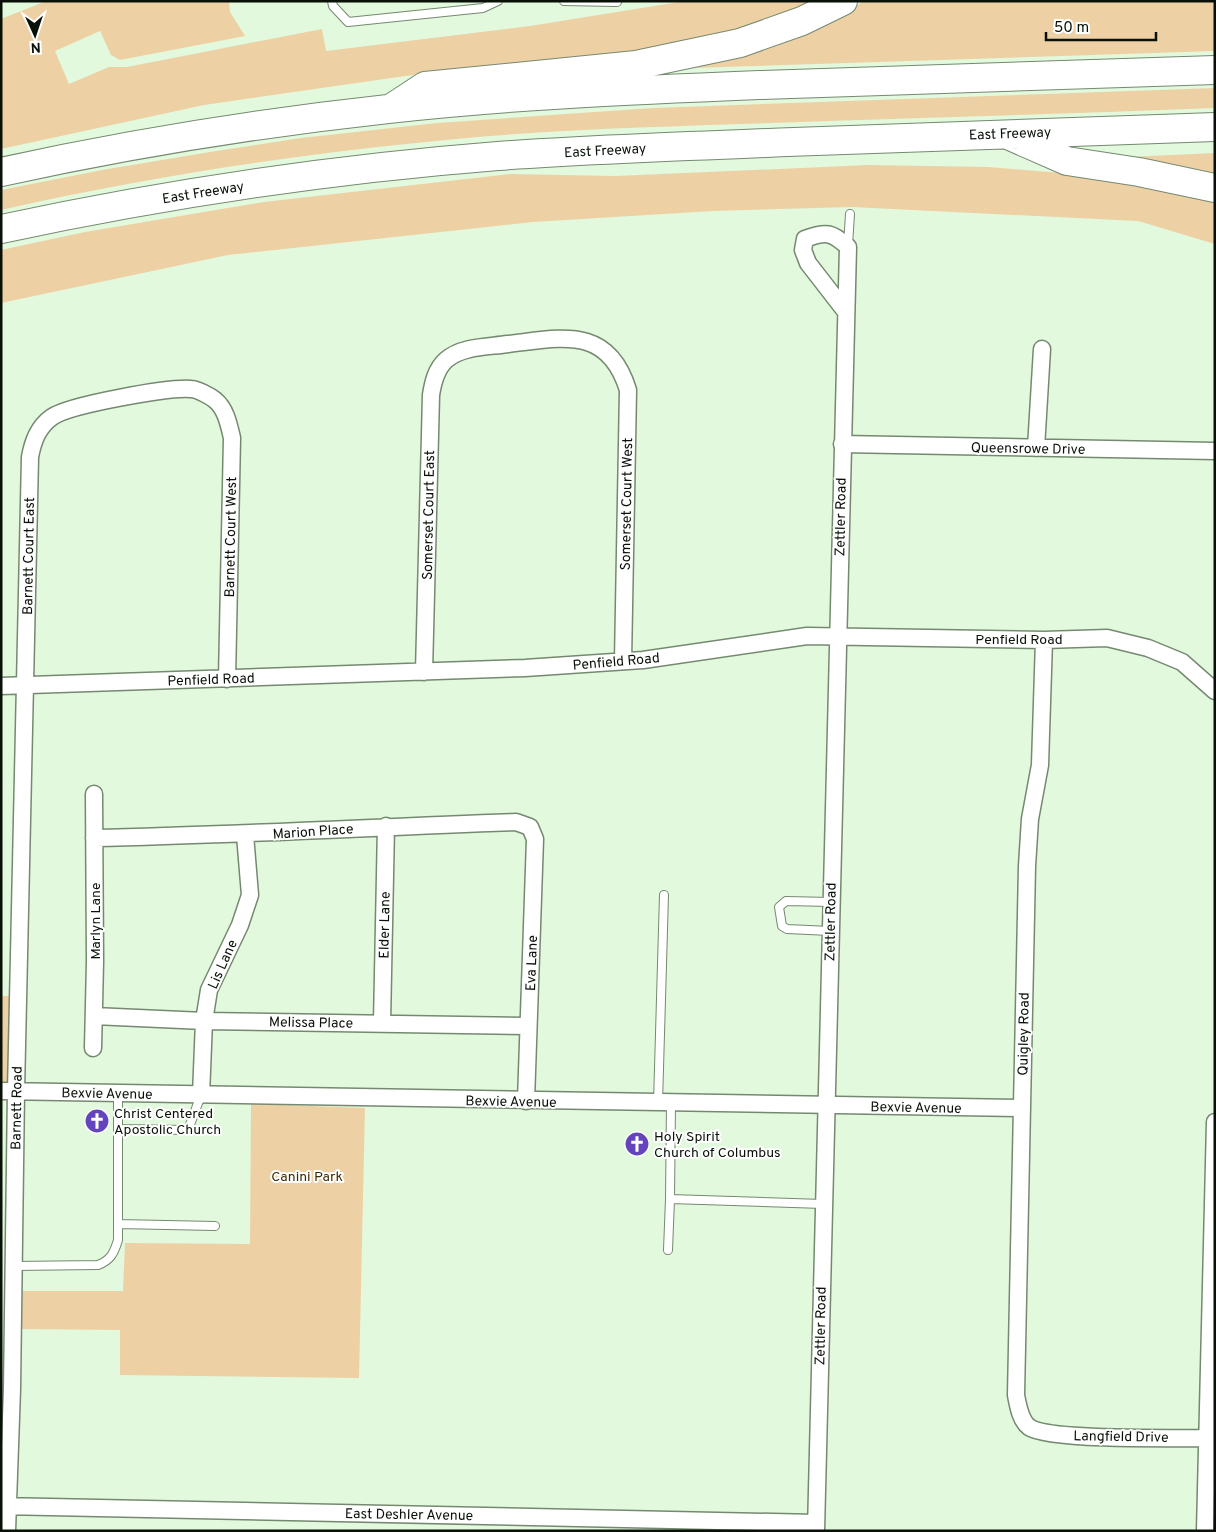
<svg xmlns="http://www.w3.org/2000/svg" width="1216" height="1532" viewBox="0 0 1216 1532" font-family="Overpass,sans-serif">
<rect width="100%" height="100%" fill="#e2f9dd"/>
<!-- green -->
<path fill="#edd1a5" d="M46,1H229L230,12L245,36L120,60L111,55L100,31L55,51L69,84L109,67H127L322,29L326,51L530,26L685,1H817L732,33L638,51L454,69L204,105L1,149V19Z
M864,1H1215V51L693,68L692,64L839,16Z
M1215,88V108C1086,113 957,117 829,121C725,125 620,127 516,134C344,147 170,172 1,210V190L102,170L216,151L301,138L437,123L653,108Z
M1215,153V183L1127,157Z
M868,165L989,167L1061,173L1130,181L1215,200V244L1138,221L852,207L713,211L533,222L228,255L1,303V250L85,232L264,202L511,174L616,176Z
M1,996H12L11,1074L6,1083L1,1085Z
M251,1104L365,1108L359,1378L120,1375V1330L20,1329V1291H123L125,1243L250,1244Z"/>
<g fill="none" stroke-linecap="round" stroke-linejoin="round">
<defs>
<path id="service" d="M332,1L333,6L348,22L483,8L498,1
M564,1L617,2
M848,245L850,214
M830,931L787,929L782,926L779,907L786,901L831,902
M658,1103L664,895
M671,1103L670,1199L823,1204
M118,1129V1093
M118,1224L215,1226
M668,1250L670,1199
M14,1266L98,1265C111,1260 114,1253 118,1240V1129L188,1130L201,1095"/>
<path id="minor" d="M842,444L1215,451
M1036,448L1042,349
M1044,640L1040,765L1030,819L1027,866L1016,1395C1018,1405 1020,1420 1029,1427C1048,1441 1183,1438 1215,1438
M424,672L431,395C433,382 436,369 446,360C462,346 488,347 508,344C562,338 608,325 628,390L623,661
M1,686L525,668L643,660L807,636L1044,640L1107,638L1148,648L1182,662L1215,691
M94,838C235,835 376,827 516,822L530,827L535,839L526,1101
M94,1016L204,1021L528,1026
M382,1023L386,826
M93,1048L95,962L94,794
M1,1091L1022,1108
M201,1095L204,1021L209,990L240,925L250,895L245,835
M1,1506L816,1523
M7,1531L12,1389L16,1091L30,457C33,441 38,427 52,417C69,405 169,387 191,389C197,389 210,396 215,400C226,409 229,425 232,438L227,679
M816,1531L848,247C832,232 826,231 805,239L803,250L808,263L846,312
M1205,1531L1215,1122"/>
<path id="motorway" d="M393,107L425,86L636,65L740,43L802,21L843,1
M1010,136L1067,161L1139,172L1215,188
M1,172C129,144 259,123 388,109C512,95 637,90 761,85C912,80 1064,75 1215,70
M1,229C165,194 331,169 498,156C580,150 661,147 743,144C900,137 1057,132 1215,127"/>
</defs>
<!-- service casing -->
<use href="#service" stroke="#758970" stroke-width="10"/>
<!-- minor casing -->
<use href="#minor" stroke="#758970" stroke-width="19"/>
<!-- motorway casing -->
<use href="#motorway" stroke="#758970" stroke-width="30"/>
<!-- service -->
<use href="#service" stroke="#fff" stroke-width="8"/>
<!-- minor -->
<use href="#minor" stroke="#fff" stroke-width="16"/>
<!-- motorway -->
<use href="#motorway" stroke="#fff" stroke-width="28"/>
</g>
<!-- icons -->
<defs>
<symbol id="church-disc" viewBox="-11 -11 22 22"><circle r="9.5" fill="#6444bc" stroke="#fefefe"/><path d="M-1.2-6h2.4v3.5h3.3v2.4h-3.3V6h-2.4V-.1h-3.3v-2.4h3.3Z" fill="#fff"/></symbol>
</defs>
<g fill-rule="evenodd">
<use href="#church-disc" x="83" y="1107" width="28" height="28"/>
<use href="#church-disc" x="623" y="1130" width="28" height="28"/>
</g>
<g text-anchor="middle" stroke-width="4" stroke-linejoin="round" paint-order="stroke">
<!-- street labels -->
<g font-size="14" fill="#081007" stroke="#fefefe">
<text transform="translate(1010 133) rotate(-2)" y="5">East Freeway</text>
<text transform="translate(605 150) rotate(-3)" y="5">East Freeway</text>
<text transform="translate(203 192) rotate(-9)" y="5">East Freeway</text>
<text transform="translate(1028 448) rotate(1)" y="5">Queensrowe Drive</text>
<text transform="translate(626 504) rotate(-89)" y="5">Somerset Court West</text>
<text transform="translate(428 515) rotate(-89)" y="5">Somerset Court East</text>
<text transform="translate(840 517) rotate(-89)" y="5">Zettler Road</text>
<text transform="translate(230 537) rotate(-89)" y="5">Barnett Court West</text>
<text transform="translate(28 556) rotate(-89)" y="5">Barnett Court East</text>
<text x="1019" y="644">Penfield Road</text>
<text transform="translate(616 661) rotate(-5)" y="5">Penfield Road</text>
<text transform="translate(211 679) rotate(-2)" y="5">Penfield Road</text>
<text transform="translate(313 831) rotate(-4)" y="5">Marion Place</text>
<text transform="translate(95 921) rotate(-90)" y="5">Marlyn Lane</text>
<text transform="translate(830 922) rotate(-89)" y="5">Zettler Road</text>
<text transform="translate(384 925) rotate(-89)" y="5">Elder Lane</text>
<text transform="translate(531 963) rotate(-88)" y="5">Eva Lane</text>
<text transform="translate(222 964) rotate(-66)" y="5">Lis Lane</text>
<text transform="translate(311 1022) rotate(1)" y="5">Melissa Place</text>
<text transform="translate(1023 1034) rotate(-89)" y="5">Quigley Road</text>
<text transform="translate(107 1093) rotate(1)" y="5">Bexvie Avenue</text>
<text transform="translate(511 1101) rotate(1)" y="5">Bexvie Avenue</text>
<text transform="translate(916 1107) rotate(1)" y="5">Bexvie Avenue</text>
<text transform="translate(16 1108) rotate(-89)" y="5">Barnett Road</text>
<text transform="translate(820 1326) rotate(-89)" y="5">Zettler Road</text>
<text transform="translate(1121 1436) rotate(1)" y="5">Langfield Drive</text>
<text transform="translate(409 1514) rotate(1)" y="5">East Deshler Avenue</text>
</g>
<!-- poi labels -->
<g font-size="14" fill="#081007" stroke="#fefefe" text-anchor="start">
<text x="114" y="1118">Christ Centered<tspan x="114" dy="16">Apostolic Church</tspan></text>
<text x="654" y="1141">Holy Spirit<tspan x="654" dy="16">Church of Columbus</tspan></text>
</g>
<!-- park labels -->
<g font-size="14" fill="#3d2a04" stroke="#fefefe">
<text x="307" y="1181">Canini Park</text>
</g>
</g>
<!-- border -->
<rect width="1216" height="1532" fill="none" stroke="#081007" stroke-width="5"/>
<!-- north arrow -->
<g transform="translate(35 35) rotate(177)" stroke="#fefefe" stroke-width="4" paint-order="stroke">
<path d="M0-4L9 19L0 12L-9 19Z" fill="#081007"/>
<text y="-8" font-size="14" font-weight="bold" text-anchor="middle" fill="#081007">N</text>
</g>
<!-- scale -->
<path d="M1046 32v8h110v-8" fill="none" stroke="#081007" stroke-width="2.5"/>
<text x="1054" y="32" font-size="15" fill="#081007" stroke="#fefefe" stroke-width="4" paint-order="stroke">50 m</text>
</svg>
